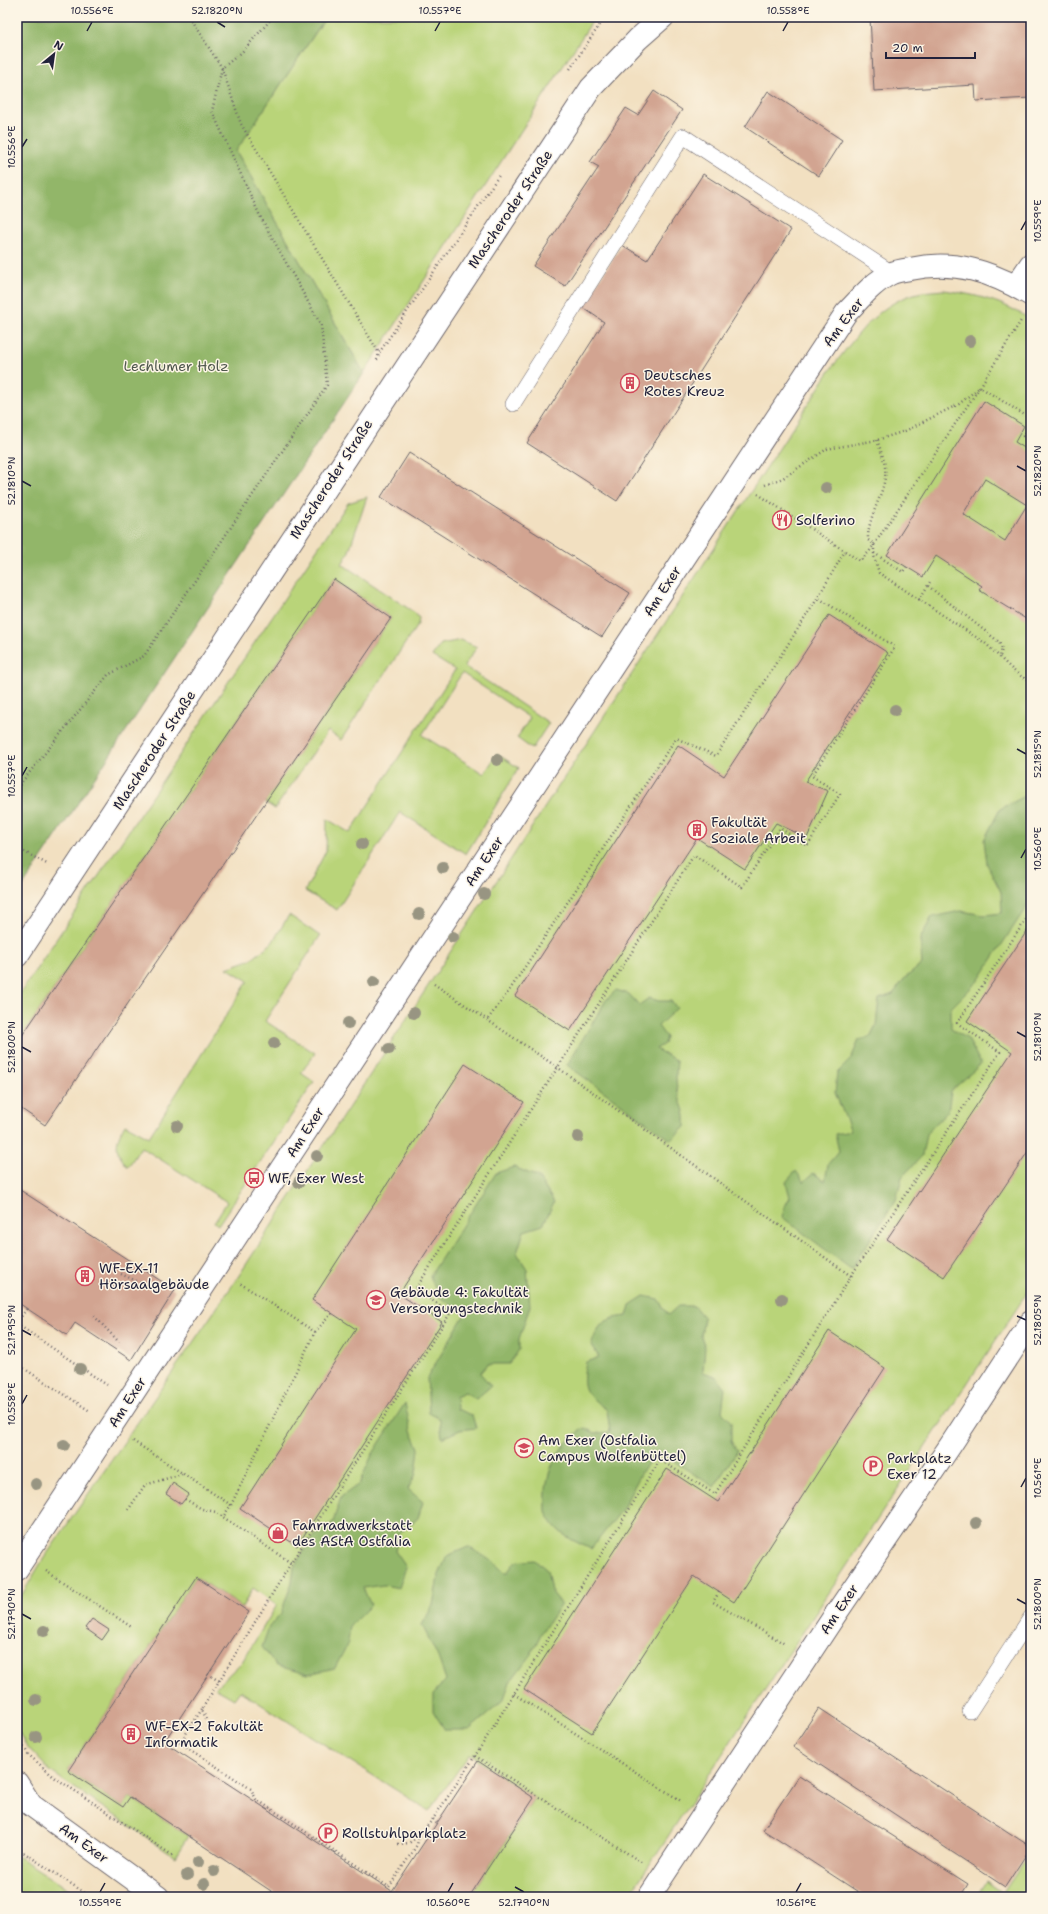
<svg xmlns="http://www.w3.org/2000/svg" width="1048" height="1914" viewBox="0 0 1048 1914" font-family="'Shantell Sans',sans-serif">
<rect width="100%" height="100%" fill="#fcf5e5"/>
<filter id="ink" filterUnits="userSpaceOnUse"><feTurbulence type="fractalNoise" baseFrequency=".025" numOctaves="2"/><feDisplacementMap in="SourceGraphic" scale="8" xChannelSelector="R" yChannelSelector="G"/><feConvolveMatrix kernelMatrix="1 2 1 2 8 2 1 2 1" color-interpolation-filters="sRGB"/></filter>
<filter id="wash" filterUnits="userSpaceOnUse"><feTurbulence type="fractalNoise" baseFrequency=".012" numOctaves="4" result="noise"/><feDisplacementMap in="SourceGraphic" scale="16" xChannelSelector="R" yChannelSelector="G"/><feGaussianBlur stdDeviation="0.9" result="paint"/><feColorMatrix in="noise" values="0 0 0 0 0 0 0 0 0 0 0 0 0 0 0 0 0 1.4 0 .05"/><feComposite in="paint" operator="in"/></filter>
<g filter="url(#wash)">
<rect width="100%" height="100%" fill="#f2e0c1"/>
<!-- green -->
<path fill="#b9d479" stroke="#6e7b5a" d="M326,17H595L364,373L236,151Z
M944,290C977,295 1003,301 1031,320V1287L628,1897H469L534,1798L478,1761L475,1756L469,1755L429,1811L240,1691L234,1699L215,1688L242,1662L277,1605L253,1588L242,1607L196,1577L68,1771L123,1807L130,1797L188,1836L175,1857L50,1771L26,1745L17,1729V1603L42,1561L236,1280L833,366C857,336 876,306 914,294C923,291 935,291 944,290Z
M367,497L348,554L342,564L415,613L419,618L418,624L341,740L328,731L275,809L265,802L391,618L334,579L17,1043V998L348,503Z
M461,640L477,647L464,666L549,723L532,749L517,738L530,718L462,673L422,735L484,774L497,754L519,768L466,854L400,812L337,910L305,891L326,851L327,819L350,833L455,670L432,656L441,644Z
M289,915L320,936L265,1021L315,1053L301,1073L314,1082L218,1225L214,1222L227,1202L141,1147L128,1167C113,1150 115,1142 125,1124L149,1137L248,981L227,968L252,959L272,943Z
M1031,1851V1888L1025,1897H976L986,1881L1003,1893Z
M17,1856L81,1897H17Z"/>
<!-- forest -->
<path fill="#92b669" stroke="#5a6c52" d="M17,17H326L236,151L364,373L17,895Z
M1031,793V900L978,981L951,1008V1029L968,1039L981,1064L951,1091L948,1111L926,1134L922,1156L902,1177L896,1200L851,1269L782,1217L785,1206L790,1197L786,1182L796,1171L804,1182L813,1173L825,1181L828,1164L839,1151L835,1134L851,1131L835,1093L837,1073L851,1059L859,1040L870,1037L876,1025L879,999L893,994L904,979L922,964L920,939L932,917L961,911L984,915L1002,913L1001,892L987,864L984,840L1000,809Z
M616,990L629,994L639,1005L649,998L659,1001H671L677,1008L658,1026L666,1037L664,1044L656,1049L677,1061C676,1073 675,1084 679,1096C683,1111 686,1110 685,1127L671,1140L567,1065L606,1000Z
M514,1167L538,1177L554,1202L543,1225L524,1231L517,1253L527,1269L530,1306L519,1339V1350L509,1364H488L480,1373L491,1386L476,1399L465,1392L456,1396L457,1409L472,1415L476,1428L460,1430L442,1438L440,1419L429,1413L427,1378L465,1314L438,1296L430,1276L496,1173Z
M644,1296L658,1299L668,1315L678,1306H694L704,1318L701,1336L705,1347L703,1372L717,1377L725,1388L722,1412L731,1422V1441L737,1451L714,1487L658,1451L643,1470L622,1510L591,1549C572,1540 558,1535 548,1516C545,1512 546,1505 546,1500C544,1472 560,1441 585,1428L595,1433L610,1432L607,1410C585,1393 580,1391 586,1362L599,1357L591,1345C600,1323 602,1319 627,1316L630,1305Z
M405,1403L411,1431L419,1448L416,1474L408,1489L423,1502L418,1518L399,1534L395,1551L406,1567L399,1588L384,1585L363,1588L371,1605L350,1626L348,1643L335,1668L308,1674L277,1666L262,1647L269,1627L281,1613L292,1582L294,1567L310,1540L333,1522L341,1497L359,1484L372,1455Z
M468,1547L490,1559L506,1574L515,1562L535,1560L547,1570L551,1591L561,1603L541,1634L531,1654L510,1682L503,1701L469,1730H445L433,1711V1694L446,1680L438,1657L422,1625L433,1605L438,1577L447,1556Z"/>
<g id="blocks">
<!-- building -->
<path fill="#d2a491" fill-rule="evenodd" d="M870,17H1031V98L976,101L975,85L874,91Z
M654,91L682,110L565,286L533,266L599,167L590,162L626,108L638,115Z
M768,91L842,140L819,176L745,127Z
M703,174L791,230L617,501L527,443L604,322L582,307L622,245L647,260Z
M984,401L1024,426L1015,442L1031,452V611L1026,619L979,590L982,586L936,556L923,577L887,555ZM985,479L1027,505L1005,541L963,514Z
M409,453L630,593L602,637L381,497Z
M334,579L391,618L45,1125L17,1106V1043Z
M829,615L888,653L805,782L828,791L807,838L776,823L745,869L697,838L570,1031L515,996L678,745L724,776Z
M1031,925V1147L944,1277L887,1239L1012,1052L967,1021Z
M465,1064L524,1102L399,1294L442,1322L297,1546L240,1508L356,1329L312,1300Z
M17,1188L175,1290L131,1360L75,1323L67,1335L17,1302Z
M829,1331L885,1368L734,1602L694,1576L592,1733L524,1689L667,1469L718,1502Z
M173,1483L189,1494L181,1504L166,1494Z
M196,1577L249,1612L164,1742L392,1891L478,1761L534,1798L469,1897H280L130,1797L123,1807L68,1771Z
M92,1619L109,1630L102,1640L85,1628Z
M819,1708L1031,1847L1005,1887L793,1747Z
M799,1776L968,1884L960,1897H866L763,1830Z"/>
</g>
</g>
<g filter="url(#ink)">
<use href="#blocks" fill-opacity="0" stroke="#6b646a" stroke-width="1"/>
<g fill="none" stroke-linecap="round" stroke-linejoin="round">
<defs>
<path id="service" d="M513,404L683,136L892,273
M970,1711L1031,1617"/>
<path id="minor" d="M1016,286L1031,264
M17,1569L846,313C860,299 873,282 892,273C897,271 904,270 910,269C955,259 992,272 1031,295
M17,1783L31,1805L158,1897
M649,1897L835,1615L950,1446L1031,1322"/>
<path id="secondary" d="M17,956L591,88L638,39L663,17"/>
</defs>
<!-- service casing -->
<use href="#service" stroke="#6b646a" stroke-width="16"/>
<!-- minor casing -->
<use href="#minor" stroke="#6b646a" stroke-width="24"/>
<!-- secondary casing -->
<use href="#secondary" stroke="#6b646a" stroke-width="24"/>
<!-- path -->
<path stroke="#6b646a" stroke-width="2.5" stroke-dasharray="1 3" stroke-linecap="butt" d="M189,17L222,68L241,124L379,353
M570,69L605,17
M377,360L379,353L500,174
M1031,422L1023,436L1031,441
M877,440C880,449 884,458 885,467C888,491 867,515 868,540L874,544V556L879,573L985,643C1000,656 1012,673 1031,682
M765,485L783,478L827,449L877,440L905,431L959,404L980,387L1022,319
M758,494L860,561L869,552L980,387L1031,419
M874,553L903,572L906,567
M928,586L999,642L1002,649L1000,656
M919,600L930,582
M17,788L108,675L144,656L327,385L321,325L260,216L212,111L222,68L242,52L273,17
M17,848L47,864
M434,984L557,1067L851,1276
M488,1019L509,991L676,738L716,756L814,604L845,551
M121,1274L154,1289
M94,1316L119,1342
M17,1323L27,1308
M17,1324L107,1385
M315,1332L332,1313
M17,1364L90,1411
M133,1441L231,1505L223,1517L291,1563
M185,1499L202,1509L216,1512L223,1517
M231,1505L315,1332L238,1282
M128,1510L145,1485L182,1474
M46,1571L133,1628
M719,1592L713,1602L785,1644
M208,1674L219,1681
M514,1694L681,1801
M202,1709L180,1743L251,1789L256,1799L389,1887L417,1845L419,1836
M206,1719L202,1709L291,1563L451,1312L415,1290L694,855L742,887L780,828L807,846L840,794L812,776L895,647L817,597
M17,1737L29,1755L54,1777L175,1857
M475,1756L641,1862
M433,1819L436,1824
M398,1844L409,1843L420,1835L433,1819L475,1756L660,1460L715,1494L851,1276L1000,1052L957,1023L1031,912
M17,1848L91,1897"/>
<!-- service -->
<use href="#service" stroke="#fff" stroke-width="15"/>
<!-- minor -->
<use href="#minor" stroke="#fff" stroke-width="22"/>
<!-- secondary -->
<use href="#secondary" stroke="#fff" stroke-width="22"/>
</g>
<!-- trees -->
<g fill="#989582">
<circle cx="970" cy="341" r="6"/>
<circle cx="826" cy="488" r="6"/>
<circle cx="895" cy="710" r="6"/>
<circle cx="497" cy="760" r="6"/>
<circle cx="362" cy="844" r="6"/>
<circle cx="443" cy="868" r="6"/>
<circle cx="484" cy="894" r="6"/>
<circle cx="419" cy="914" r="6"/>
<circle cx="453" cy="937" r="6"/>
<circle cx="374" cy="982" r="6"/>
<circle cx="414" cy="1013" r="6"/>
<circle cx="348" cy="1023" r="6"/>
<circle cx="274" cy="1043" r="6"/>
<circle cx="389" cy="1049" r="6"/>
<circle cx="177" cy="1126" r="6"/>
<circle cx="578" cy="1137" r="6"/>
<circle cx="317" cy="1156" r="6"/>
<circle cx="299" cy="1182" r="6"/>
<circle cx="782" cy="1299" r="6"/>
<circle cx="80" cy="1369" r="6"/>
<circle cx="64" cy="1445" r="6"/>
<circle cx="36" cy="1484" r="6"/>
<circle cx="976" cy="1523" r="6"/>
<circle cx="44" cy="1631" r="6"/>
<circle cx="36" cy="1700" r="6"/>
<circle cx="36" cy="1737" r="6"/>
<circle cx="198" cy="1862" r="6"/>
<circle cx="214" cy="1871" r="6"/>
<circle cx="187" cy="1875" r="6"/>
<circle cx="204" cy="1884" r="6"/>
</g>
</g>
<!-- ticks -->
<path fill="none" stroke="#22223b" stroke-width="1.5" d="M217,22L225,27M87,31L92,22M435,31L440,22M783,31L788,22M22,147L27,139M1021,230L1026,221M1017,466L1026,471M22,481L31,486M1017,749L1026,754M22,776L27,767M1021,858L1026,849M1017,1032L1026,1037M22,1047L31,1052M1017,1316L1026,1320M22,1330L31,1335M22,1404L27,1395M1021,1487L1026,1478M1017,1599L1026,1604M22,1614L31,1619M515,1887L524,1892M100,1892L105,1883M448,1892L453,1883M796,1892L801,1883"/>
<!-- icons -->
<defs>
<symbol id="building-ring" viewBox="-11 -11 22 22"><circle r="9.5" fill="#fcf5e5" stroke="#d1495b" stroke-width="1.5"/><path d="M-4-6H4V6H1V3H-1V6H-4ZM-2.5-4.3h1.7v1.8h-1.7ZM.8-4.3h1.7v1.8H.8ZM-2.5-1h1.7V.8h-1.7ZM.8-1h1.7V.8H.8Z" fill="#d1495b"/></symbol>
<symbol id="restaurant-ring" viewBox="-11 -11 22 22"><circle r="9.5" fill="#fcf5e5" stroke="#d1495b" stroke-width="1.5"/><path d="M-5-6h1v4h1v-4h1v4h1v-4h1v5L-1.5 .5V6h-2V.5L-5-1ZM5-6V6H3V1.5H1.5Q1.5-4 5-6Z" fill="#d1495b"/></symbol>
<symbol id="bus-ring" viewBox="-11 -11 22 22"><circle r="9.5" fill="#fcf5e5" stroke="#d1495b" stroke-width="1.5"/><path d="M-5-6H5V4H4V6H2V4H-2V6H-4V4H-5ZM-3.5-4V0h7V-4ZM-3.5 1.2v1.5H-2V1.2ZM2 1.2v1.5H3.5V1.2Z" fill="#d1495b"/></symbol>
<symbol id="university-ring" viewBox="-11 -11 22 22"><circle r="9.5" fill="#fcf5e5" stroke="#d1495b" stroke-width="1.5"/><path d="M0-5L7-2L0 1L-7-2ZM-4 1L0 2.5L4 1V4Q0 6-4 4Z" fill="#d1495b"/></symbol>
<symbol id="parking-ring" viewBox="-11 -11 22 22"><circle r="9.5" fill="#fcf5e5" stroke="#d1495b" stroke-width="1.5"/><path d="M-3.5-5.5H1a3.5 3.5 0 0 1 0 7H-1V5.5H-3.5ZM-1-3.4V-.6H.8a1.4 1.4 0 0 0 0-2.8Z" fill="#d1495b"/></symbol>
<symbol id="shop-ring" viewBox="-11 -11 22 22"><circle r="9.5" fill="#fcf5e5" stroke="#d1495b" stroke-width="1.5"/><path d="M-5-2.5h2.3a2.7 3.5 0 0 1 5.4 0H5L5.5 6h-11ZM-1.5-2.5h3a1.5 2.3 0 0 0-3 0Z" fill="#d1495b"/></symbol>
</defs>
<g fill-rule="evenodd">
<use href="#building-ring" x="619" y="372" width="22" height="22"/>
<use href="#restaurant-ring" x="771" y="509" width="22" height="22"/>
<use href="#building-ring" x="686" y="819" width="22" height="22"/>
<use href="#bus-ring" x="243" y="1167" width="22" height="22"/>
<use href="#building-ring" x="74" y="1265" width="22" height="22"/>
<use href="#university-ring" x="365" y="1289" width="22" height="22"/>
<use href="#university-ring" x="513" y="1437" width="22" height="22"/>
<use href="#parking-ring" x="862" y="1455" width="22" height="22"/>
<use href="#shop-ring" x="267" y="1522" width="22" height="22"/>
<use href="#building-ring" x="120" y="1723" width="22" height="22"/>
<use href="#parking-ring" x="317" y="1822" width="22" height="22"/>
</g>
<g text-anchor="middle" stroke-width="3" stroke-linejoin="round" paint-order="stroke">
<!-- street labels -->
<g font-size="14" fill="#22223b" stroke="#fcf5e5">
<text transform="translate(510 209) rotate(-56)" y="5">Mascheroder Straße</text>
<text transform="translate(843 322) rotate(-53)" y="5">Am Exer</text>
<text transform="translate(331 479) rotate(-57)" y="5">Mascheroder Straße</text>
<text transform="translate(662 591) rotate(-57)" y="5">Am Exer</text>
<text transform="translate(154 750) rotate(-57)" y="5">Mascheroder Straße</text>
<text transform="translate(484 861) rotate(-56)" y="5">Am Exer</text>
<text transform="translate(305 1132) rotate(-57)" y="5">Am Exer</text>
<text transform="translate(127 1402) rotate(-57)" y="5">Am Exer</text>
<text transform="translate(839 1609) rotate(-56)" y="5">Am Exer</text>
<text transform="translate(84 1843) rotate(36)" y="5">Am Exer</text>
</g>
<!-- park labels -->
<g font-size="14" fill="#4f574e" stroke="#fcf5e5">
<text x="176" y="371">Lechlumer Holz</text>
</g>
<!-- poi labels -->
<g font-size="14" fill="#22223b" stroke="#fcf5e5" text-anchor="start">
<text x="644" y="380">Deutsches<tspan x="644" dy="16">Rotes Kreuz</tspan></text>
<text x="796" y="525">Solferino</text>
<text x="711" y="827">Fakultät<tspan x="711" dy="16">Soziale Arbeit</tspan></text>
<text x="268" y="1183">WF, Exer West</text>
<text x="99" y="1273">WF-EX-11<tspan x="99" dy="16">Hörsaalgebäude</tspan></text>
<text x="390" y="1297">Gebäude 4: Fakultät<tspan x="390" dy="16">Versorgungstechnik</tspan></text>
<text x="538" y="1445">Am Exer (Ostfalia<tspan x="538" dy="16">Campus Wolfenbüttel)</tspan></text>
<text x="887" y="1463">Parkplatz<tspan x="887" dy="16">Exer 12</tspan></text>
<text x="292" y="1530">Fahrradwerkstatt<tspan x="292" dy="16">des AStA Ostfalia</tspan></text>
<text x="145" y="1731">WF-EX-2 Fakultät<tspan x="145" dy="16">Informatik</tspan></text>
<text x="342" y="1838">Rollstuhlparkplatz</text>
</g>
</g>
<!-- margin -->
<rect width="1048" height="1914" fill="none" stroke="#fcf5e5" stroke-width="44"/>
<!-- north arrow -->
<g transform="translate(54 54) rotate(29)" stroke="#fcf5e5" stroke-width="3" paint-order="stroke">
<path d="M0-3L7 15L0 10L-7 15Z" fill="#22223b"/>
<text y="-6" font-size="11" font-weight="bold" text-anchor="middle" fill="#22223b">N</text>
</g>
<!-- scale -->
<path d="M886 52v6h89v-6" fill="none" stroke="#22223b" stroke-width="2"/>
<text x="892" y="52" font-size="12" fill="#22223b" stroke="#fcf5e5" stroke-width="3" paint-order="stroke">20 m</text>
<rect x="22" y="22" width="1004" height="1870" fill="none" stroke="#22223b" stroke-width="1.5"/>
<g font-size="10" text-anchor="middle" fill="#22223b">
<text x="92" y="14">10.556°E</text>
<text x="217" y="14">52.1820°N</text>
<text x="440" y="14">10.557°E</text>
<text x="788" y="14">10.558°E</text>
<text transform="translate(11 147) rotate(-90)" y="4">10.556°E</text>
<text transform="translate(1037 221) rotate(-90)" y="4">10.559°E</text>
<text transform="translate(1037 471) rotate(-90)" y="4">52.1820°N</text>
<text transform="translate(11 481) rotate(-90)" y="4">52.1810°N</text>
<text transform="translate(1037 754) rotate(-90)" y="4">52.1815°N</text>
<text transform="translate(11 776) rotate(-90)" y="4">10.557°E</text>
<text transform="translate(1037 849) rotate(-90)" y="4">10.560°E</text>
<text transform="translate(1037 1037) rotate(-90)" y="4">52.1810°N</text>
<text transform="translate(11 1047) rotate(-90)" y="4">52.1800°N</text>
<text transform="translate(1037 1320) rotate(-90)" y="4">52.1805°N</text>
<text transform="translate(11 1330) rotate(-90)" y="4">52.1795°N</text>
<text transform="translate(11 1404) rotate(-90)" y="4">10.558°E</text>
<text transform="translate(1037 1478) rotate(-90)" y="4">10.561°E</text>
<text transform="translate(1037 1604) rotate(-90)" y="4">52.1800°N</text>
<text transform="translate(11 1614) rotate(-90)" y="4">52.1790°N</text>
<text x="100" y="1906">10.559°E</text>
<text x="448" y="1906">10.560°E</text>
<text x="524" y="1906">52.1790°N</text>
<text x="796" y="1906">10.561°E</text>
</g>
</svg>
